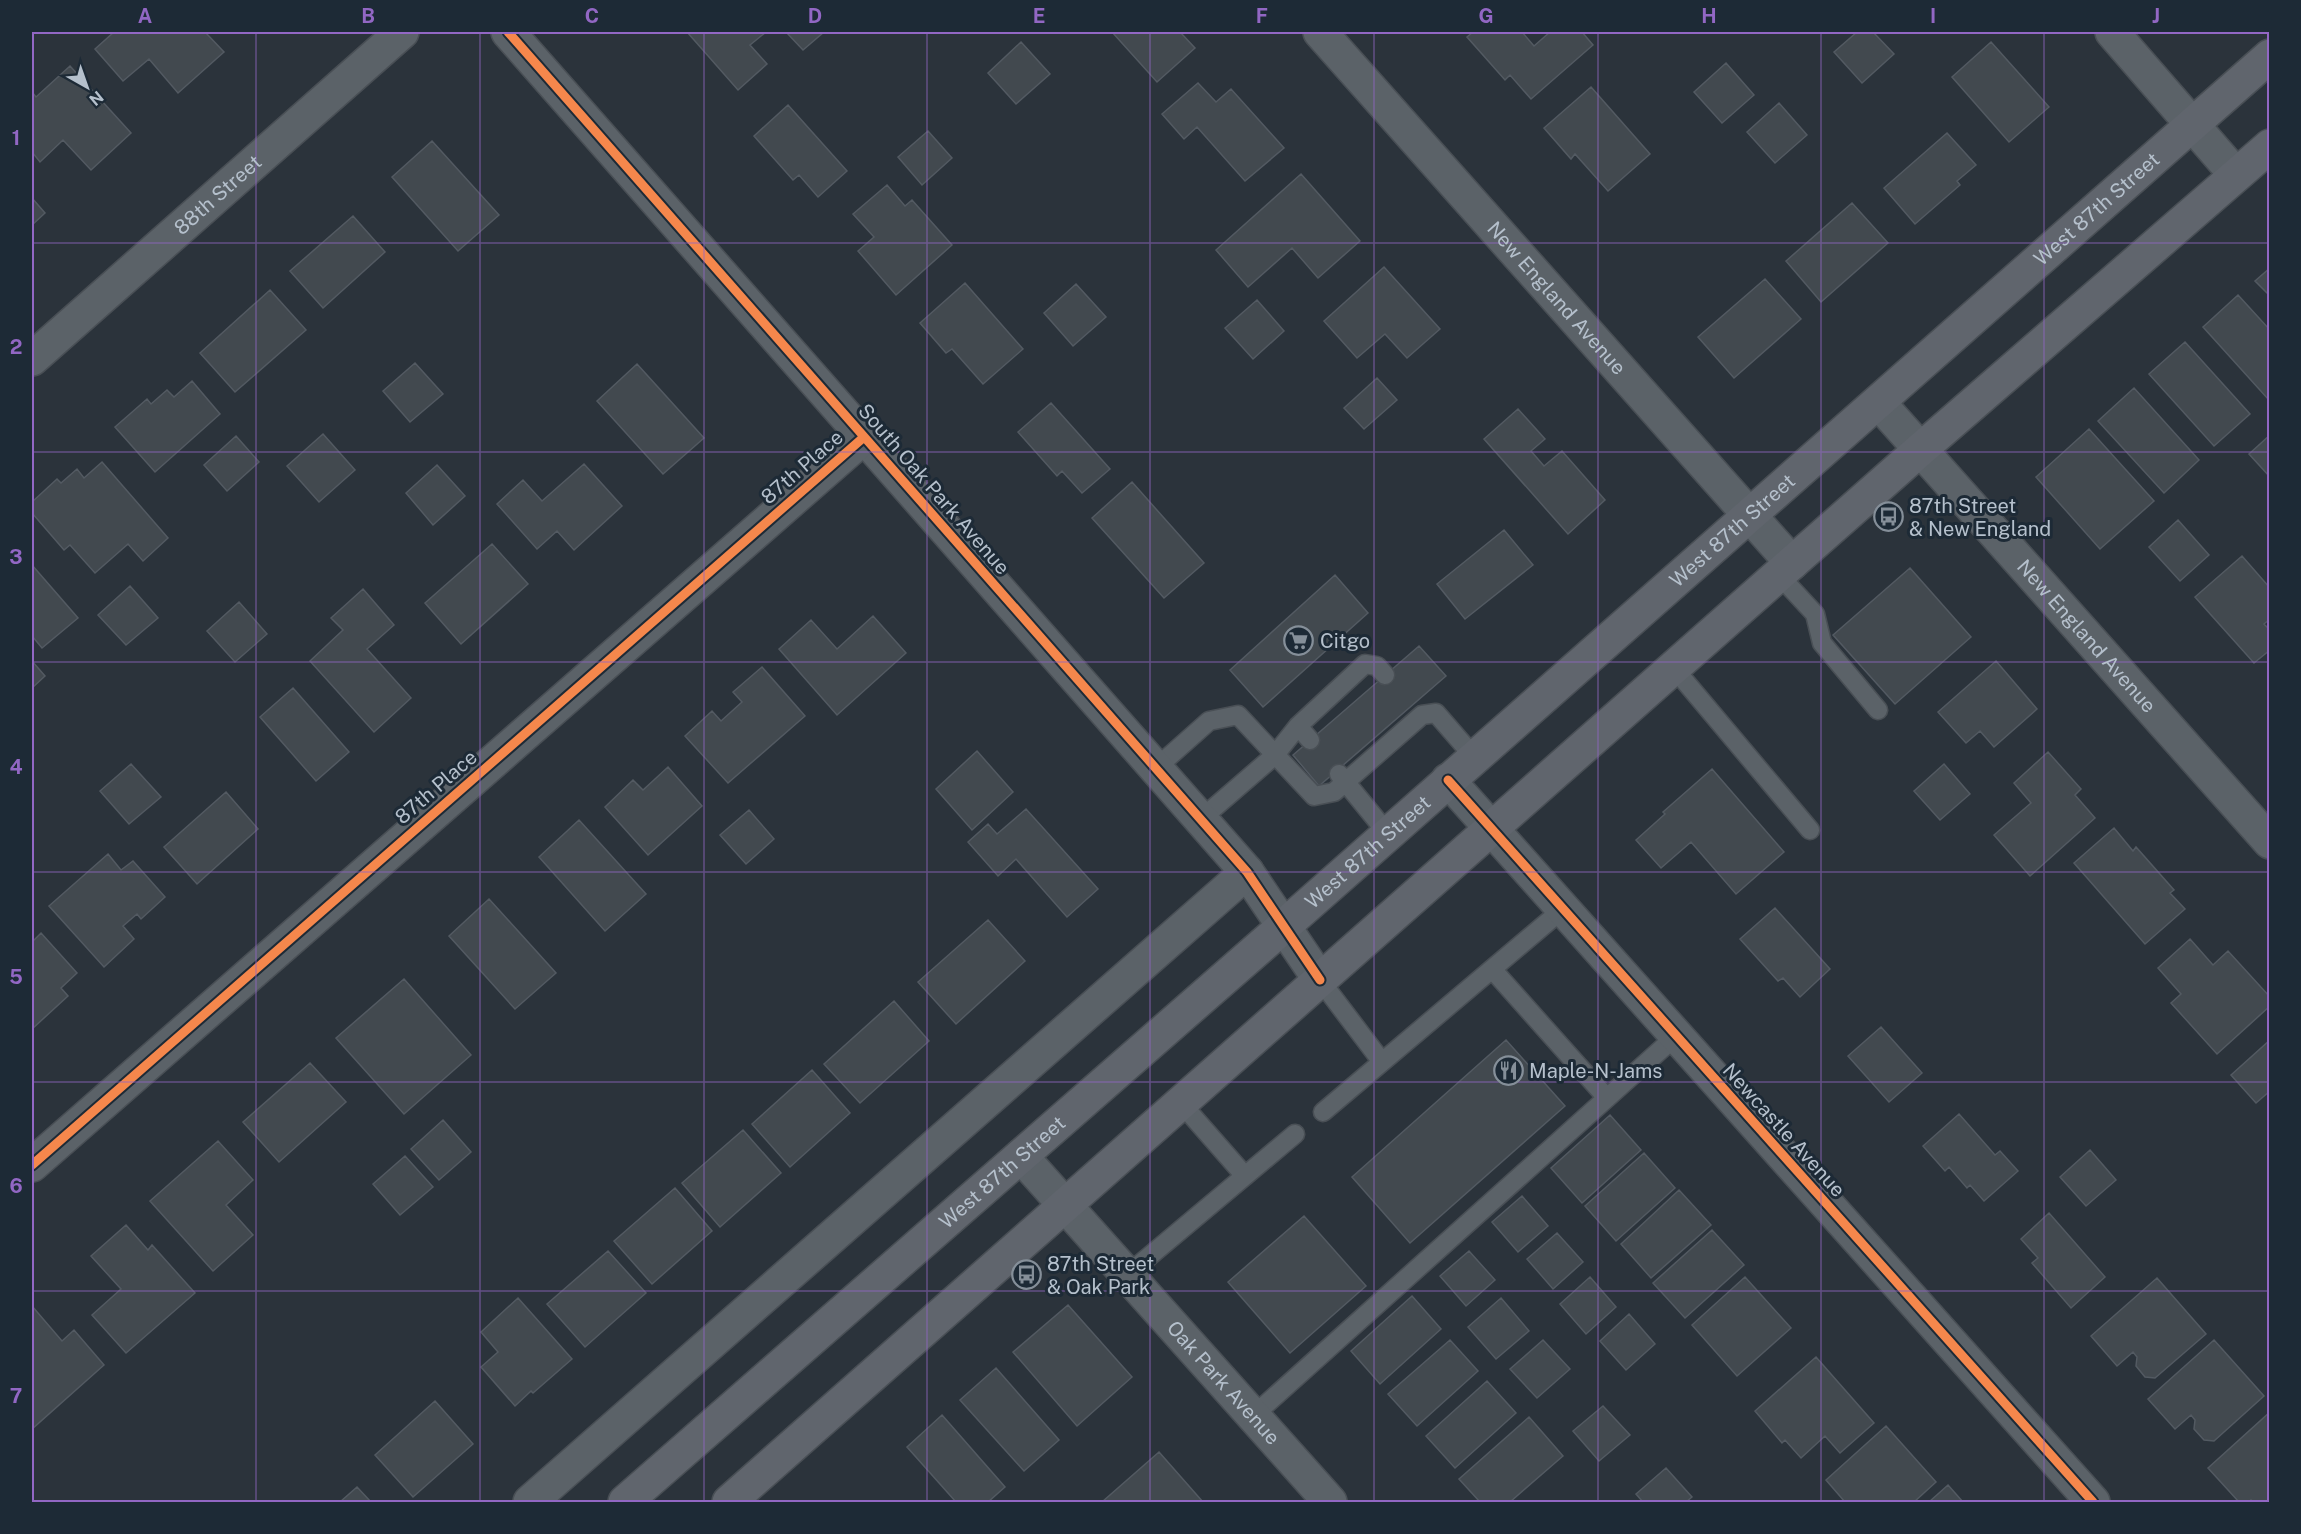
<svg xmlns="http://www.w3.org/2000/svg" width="2301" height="1534" viewBox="0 0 2301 1534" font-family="'Public Sans',sans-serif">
<rect width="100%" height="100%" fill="#2b333b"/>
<!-- building -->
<path fill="#42494f" stroke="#535a62" stroke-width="1.5" d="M114,32H205L224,52L178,93L149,59L123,81L95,49Z
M687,32H766L750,45L767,64L738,90Z
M786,32H824L803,50Z
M1112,32H1180L1195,48L1157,82Z
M1473,32H1522L1534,46L1550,32H1582L1593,45L1531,99L1510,75L1505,80L1467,37Z
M1857,32H1873L1894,54L1862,83L1834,52Z
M1021,42L1050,74L1016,104L988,73Z
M1991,42L2049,107L2009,142L1952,77Z
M1726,63L1754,95L1722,123L1694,92Z
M70,66L131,133L91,170L63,140L40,162L32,152V92L36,97Z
M1198,83L1216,102L1231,89L1284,148L1245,181L1197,127L1184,139L1162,114Z
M1591,87L1650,154L1608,191L1575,154L1571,159L1544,128Z
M1779,103L1807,135L1775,163L1747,132Z
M788,105L847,171L818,197L799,175L793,180L754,136Z
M928,131L952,158L922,185L898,157Z
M1947,133L1976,165L1957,181L1960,185L1915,224L1884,188Z
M432,141L499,215L458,251L392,177Z
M1301,174L1360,241L1318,278L1292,248L1248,287L1216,250Z
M887,185L905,206L912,200L952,245L896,295L858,251L874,237L853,214Z
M32,198L45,213L32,225Z
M1852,203L1888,243L1821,302L1786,261Z
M353,216L385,252L323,308L290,271Z
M1384,267L1440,329L1407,358L1385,334L1357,358L1324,321Z
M2270,268V296L2255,281Z
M1765,279L1801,319L1734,378L1698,337Z
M965,283L1023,349L983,384L952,349L946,353L920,323Z
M1076,284L1106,317L1073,346L1044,313Z
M270,290L306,330L235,392L200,353Z
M2238,295L2270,330V397L2268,399L2203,327Z
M1257,300L1284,331L1253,359L1225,328Z
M2185,342L2250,414L2214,446L2149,374Z
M415,363L443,394L410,422L383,391Z
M637,364L704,438L663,474L597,401Z
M1377,378L1397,400L1364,429L1344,408Z
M192,381L220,414L155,472L115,427L147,399L151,404L167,390L174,397Z
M2134,388L2199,460L2164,493L2098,421Z
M1051,403L1110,469L1082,493L1062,471L1057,476L1018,432Z
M1518,409L1545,439L1531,451L1544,466L1562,451L1605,500L1568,534L1484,439Z
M2089,429L2154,501L2100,549L2036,477Z
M323,434L355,470L319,502L287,466Z
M2270,435V477L2249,454Z
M236,436L259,462L227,491L204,465Z
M102,462L168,538L143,561L128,544L95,573L70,545L64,550L32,513V502L57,479L61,483L77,469L84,478Z
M584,464L622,506L574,550L557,531L537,549L497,504L523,480L542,501Z
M437,465L465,496L433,525L406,493Z
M1132,482L1204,563L1164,598L1092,518Z
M2178,520L2209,555L2180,581L2149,547Z
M1504,530L1533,565L1465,619L1437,584Z
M492,544L528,584L461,644L425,603Z
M2242,556L2270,588V619L2264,624L2270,630V650L2254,663L2195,597Z
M32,565L78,618L42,648L32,636Z
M1910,568L1971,637L1895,704L1833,635Z
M1335,575L1368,613L1263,707L1230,670Z
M130,586L158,618L126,645L98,615Z
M363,589L394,625L367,649L411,698L374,732L310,661L343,630L331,618Z
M239,602L267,634L235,662L207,631Z
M873,616L906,653L837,715L779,649L811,620L837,649Z
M1419,646L1446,676L1319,786L1293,755Z
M32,661L45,676L32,688Z
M1996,661L2037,709L1994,747L1980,731L1966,743L1938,712Z
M762,667L805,716L728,783L685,736L712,711L721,721L742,702L733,692Z
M293,688L349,752L316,781L260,717Z
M977,751L1013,792L972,830L936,789Z
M2048,752L2081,789L2075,795L2095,818L2030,876L1994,835L2031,803L2014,783Z
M131,764L161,797L129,824L100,791Z
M1944,764L1970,794L1940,820L1914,791Z
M668,767L702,806L648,855L605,807L633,780L643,790Z
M1712,769L1784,852L1736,894L1691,842L1661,868L1636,840L1665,814L1663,812Z
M226,792L258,829L197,884L164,847Z
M1026,809L1098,889L1067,917L1016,859L998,876L968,842L988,824L997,834Z
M749,810L774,839L746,864L720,835Z
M579,820L646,894L605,931L539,857Z
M2114,828L2133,851L2136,847L2174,890L2170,893L2185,909L2145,944L2074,863Z
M108,854L121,870L133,861L165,897L141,919L137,914L123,926L134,939L104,967L49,906Z
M489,899L556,973L515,1009L449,936Z
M1775,908L1830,969L1800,997L1783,978L1778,981L1740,939Z
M988,920L1025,961L956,1024L918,982Z
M41,933L77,973L61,988L68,996L32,1029V942Z
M2190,939L2213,965L2228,951L2270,997V1006L2217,1054L2171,1003L2181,994L2158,968Z
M404,979L471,1055L404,1114L336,1038Z
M894,1001L929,1041L860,1103L824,1064Z
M1881,1027L1922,1073L1889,1102L1848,1056Z
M1506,1040L1565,1106L1410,1243L1352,1177Z
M2270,1040V1091L2256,1103L2231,1075Z
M310,1063L346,1102L279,1162L243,1122Z
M812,1070L850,1113L790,1167L752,1124Z
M1959,1114L1995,1155L2000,1151L2018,1171L1984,1201L1970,1185L1967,1188L1949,1167L1945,1171L1923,1146Z
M1610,1115L1641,1150L1582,1203L1551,1168Z
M443,1120L471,1152L439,1180L411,1149Z
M743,1130L781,1173L720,1227L682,1183Z
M218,1141L253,1180L226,1205L253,1235L213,1271L150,1201Z
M2090,1150L2116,1180L2086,1206L2060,1177Z
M1644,1153L1675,1188L1616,1241L1585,1206Z
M405,1156L433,1187L400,1215L373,1184Z
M675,1188L712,1231L652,1284L614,1241Z
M1679,1190L1711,1225L1651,1278L1621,1244Z
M1522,1196L1548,1226L1518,1252L1492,1222Z
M2049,1213L2105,1277L2071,1308L2032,1263L2038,1258L2021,1239Z
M1304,1216L1366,1286L1290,1353L1228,1282Z
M126,1225L148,1250L152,1245L195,1293L126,1353L92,1315L121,1289L91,1256Z
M1712,1230L1744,1265L1685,1318L1653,1283Z
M1557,1233L1583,1262L1553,1289L1527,1259Z
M608,1251L646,1293L585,1347L547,1304Z
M1469,1251L1495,1280L1466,1306L1440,1276Z
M1590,1277L1616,1307L1586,1334L1560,1304Z
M1745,1277L1791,1328L1737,1376L1692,1325Z
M2157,1278L2206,1334L2155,1378L2145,1377L2136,1366L2137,1357L2133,1352L2117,1366L2091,1336Z
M1412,1296L1441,1329L1380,1384L1351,1351Z
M518,1298L572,1359L533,1393L531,1391L515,1406L481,1367L498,1352L481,1332Z
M1501,1298L1529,1331L1496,1359L1468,1327Z
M1068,1305L1132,1377L1077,1426L1013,1352Z
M32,1306L62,1341L74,1330L104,1365L32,1429Z
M1629,1314L1655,1344L1626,1370L1600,1341Z
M1450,1340L1478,1371L1417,1426L1388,1394Z
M1543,1340L1570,1369L1537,1398L1510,1369Z
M2214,1340L2264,1396L2214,1441L2204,1440L2194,1429L2195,1420L2191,1415L2175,1429L2148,1399Z
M1816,1357L1874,1423L1840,1453L1825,1436L1801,1458L1785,1440L1782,1443L1755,1411Z
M996,1368L1059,1440L1024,1471L960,1400Z
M1487,1381L1516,1413L1455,1468L1426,1436Z
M435,1401L473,1444L413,1497L375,1455Z
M1603,1406L1630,1435L1599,1461L1573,1431Z
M2270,1412V1502H2253L2251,1500L2248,1502H2239L2208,1468Z
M942,1415L1005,1487L988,1502H956L907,1447Z
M1529,1417L1563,1456L1510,1502H1480L1459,1479Z
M1886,1426L1936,1482L1914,1502H1845L1826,1480Z
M1159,1452L1203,1502H1102Z
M1666,1468L1692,1497L1686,1502H1643L1636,1494Z
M1948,1485L1963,1502H1929Z
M357,1487L371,1502H340Z"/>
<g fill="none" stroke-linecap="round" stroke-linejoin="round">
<defs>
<path id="lane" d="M1779,575L1815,614L1822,643L1878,710
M1673,667L1810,830
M1298,726L1310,740
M1156,768L1209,721L1238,715L1314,796L1334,792L1422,715L1436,713L1475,758
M1339,774L1388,834
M1201,819L1275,755L1298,726L1365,664L1377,666L1385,675
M1492,969L1607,1098L1676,1036
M1320,980L1382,1062
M1181,1103L1245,1176
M1323,1112L1563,909
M1127,1275L1295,1134
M1253,1416L1607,1098"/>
<g id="street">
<path d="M508,32L1247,872L1320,980"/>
<path id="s1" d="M1320,32L1792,563"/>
<path d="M2112,32L2236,175"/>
<path id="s2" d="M32,359L402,32"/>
<path id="s3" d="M1879,403L2270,842"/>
<path d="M1448,780L2093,1502"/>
<path id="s4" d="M1021,1156L1330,1502"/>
<path d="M32,1165L864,437"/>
<path d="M530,1502L1247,872"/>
</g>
<g id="secondary">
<path id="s5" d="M625,1502L1284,926L2270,56"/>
<path d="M729,1502L1921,449L2270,146"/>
</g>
</defs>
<!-- lane casing -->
<use href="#lane" stroke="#494f55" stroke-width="21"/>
<!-- street casing -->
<use href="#street" stroke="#494f55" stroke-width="36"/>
<!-- secondary casing -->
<use href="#secondary" stroke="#494f55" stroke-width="36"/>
<!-- lane -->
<use href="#lane" stroke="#5b6268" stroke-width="18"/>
<!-- street -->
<use href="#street" stroke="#5b6268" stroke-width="33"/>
<!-- secondary -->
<use href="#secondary" stroke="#60656d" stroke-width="33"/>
<defs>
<path id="cycleway" d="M508,32L1247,872L1320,980
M1448,780L2093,1502
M32,1165L864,437"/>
</defs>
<!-- cycleway casing -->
<use href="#cycleway" stroke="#1d2a36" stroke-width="13"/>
<!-- cycleway -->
<use href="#cycleway" stroke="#f5874c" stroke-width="9"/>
</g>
<!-- grid -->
<path fill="none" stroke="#9267c4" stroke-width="1.5" stroke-opacity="0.55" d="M256,32V1502M480,32V1502M704,32V1502M927,32V1502M1150,32V1502M1374,32V1502M1598,32V1502M1821,32V1502M2044,32V1502M32,243H2270M32,452H2270M32,662H2270M32,872H2270M32,1082H2270M32,1291H2270"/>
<!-- icons -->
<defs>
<symbol id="bus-ring" viewBox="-11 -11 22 22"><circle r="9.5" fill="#1d2a36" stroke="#858f99" stroke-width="1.5"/><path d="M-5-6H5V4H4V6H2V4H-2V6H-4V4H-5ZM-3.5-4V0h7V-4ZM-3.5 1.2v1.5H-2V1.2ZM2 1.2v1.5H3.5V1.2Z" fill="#858f99"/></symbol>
<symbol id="supermarket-ring" viewBox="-11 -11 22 22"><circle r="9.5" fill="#1d2a36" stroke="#858f99" stroke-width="1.5"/><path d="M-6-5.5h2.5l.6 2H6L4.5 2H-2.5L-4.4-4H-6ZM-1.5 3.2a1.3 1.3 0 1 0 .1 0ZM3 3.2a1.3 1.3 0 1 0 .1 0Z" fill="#858f99"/></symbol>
<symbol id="restaurant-ring" viewBox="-11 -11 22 22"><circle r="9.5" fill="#1d2a36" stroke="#858f99" stroke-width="1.5"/><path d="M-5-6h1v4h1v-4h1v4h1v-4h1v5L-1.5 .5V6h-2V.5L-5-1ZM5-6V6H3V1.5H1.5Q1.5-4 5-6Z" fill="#858f99"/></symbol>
</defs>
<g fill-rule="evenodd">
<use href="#bus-ring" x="1872" y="500" width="33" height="33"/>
<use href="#supermarket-ring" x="1282" y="624" width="33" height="33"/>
<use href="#restaurant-ring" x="1492" y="1054" width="33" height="33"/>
<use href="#bus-ring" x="1010" y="1258" width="33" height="33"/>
</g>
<g text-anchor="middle" stroke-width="6" stroke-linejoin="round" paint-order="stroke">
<!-- street labels -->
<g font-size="20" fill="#b5c0cc" stroke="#1d2a36">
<text dy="7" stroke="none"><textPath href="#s2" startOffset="248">88th Street</textPath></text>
<text dy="7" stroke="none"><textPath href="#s5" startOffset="1959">West 87th Street</textPath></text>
<text dy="7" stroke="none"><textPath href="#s1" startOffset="356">New England Avenue</textPath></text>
<text transform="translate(802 467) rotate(-41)" y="7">87th Place</text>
<text transform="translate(934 489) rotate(49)" y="7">South Oak Park Avenue</text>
<text dy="7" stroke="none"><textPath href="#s5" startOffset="1473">West 87th Street</textPath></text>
<text dy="7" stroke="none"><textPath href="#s3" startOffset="312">New England Avenue</textPath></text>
<text transform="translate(436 787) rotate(-41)" y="7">87th Place</text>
<text dy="7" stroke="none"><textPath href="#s5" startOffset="987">West 87th Street</textPath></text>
<text transform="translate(1784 1130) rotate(48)" y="7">Newcastle Avenue</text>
<text dy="7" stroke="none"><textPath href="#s5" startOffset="501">West 87th Street</textPath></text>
<text dy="7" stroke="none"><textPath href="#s4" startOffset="304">Oak Park Avenue</textPath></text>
</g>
<!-- poi labels -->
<g font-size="20" fill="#b5c0cc" stroke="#1d2a36" text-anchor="start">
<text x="1909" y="513">87th Street<tspan x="1909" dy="23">&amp; New England</tspan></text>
<text x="1320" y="648">Citgo</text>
<text x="1529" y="1078">Maple-N-Jams</text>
<text x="1047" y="1271">87th Street<tspan x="1047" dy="23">&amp; Oak Park</tspan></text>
</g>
</g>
<!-- border -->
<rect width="2301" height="1534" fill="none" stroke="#1d2a36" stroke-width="66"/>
<!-- north arrow -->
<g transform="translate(87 87) rotate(140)" stroke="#1d2a36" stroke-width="4.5" paint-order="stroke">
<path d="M0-4.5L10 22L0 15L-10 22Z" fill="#b5c0cc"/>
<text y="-9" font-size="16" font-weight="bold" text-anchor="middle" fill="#b5c0cc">N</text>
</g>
<rect x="33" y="33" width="2235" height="1468" fill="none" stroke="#9267c4" stroke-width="2"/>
<g font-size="20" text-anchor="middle" font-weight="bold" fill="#9267c4">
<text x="145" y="23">A</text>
<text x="368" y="23">B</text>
<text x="592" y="23">C</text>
<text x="815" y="23">D</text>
<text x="1039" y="23">E</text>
<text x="1262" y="23">F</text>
<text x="1486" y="23">G</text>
<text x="1709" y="23">H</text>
<text x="1933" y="23">I</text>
<text x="2156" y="23">J</text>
<text x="16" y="145">1</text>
<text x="16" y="354">2</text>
<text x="16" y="564">3</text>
<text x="16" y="774">4</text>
<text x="16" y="984">5</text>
<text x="16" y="1193">6</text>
<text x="16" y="1403">7</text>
</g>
</svg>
